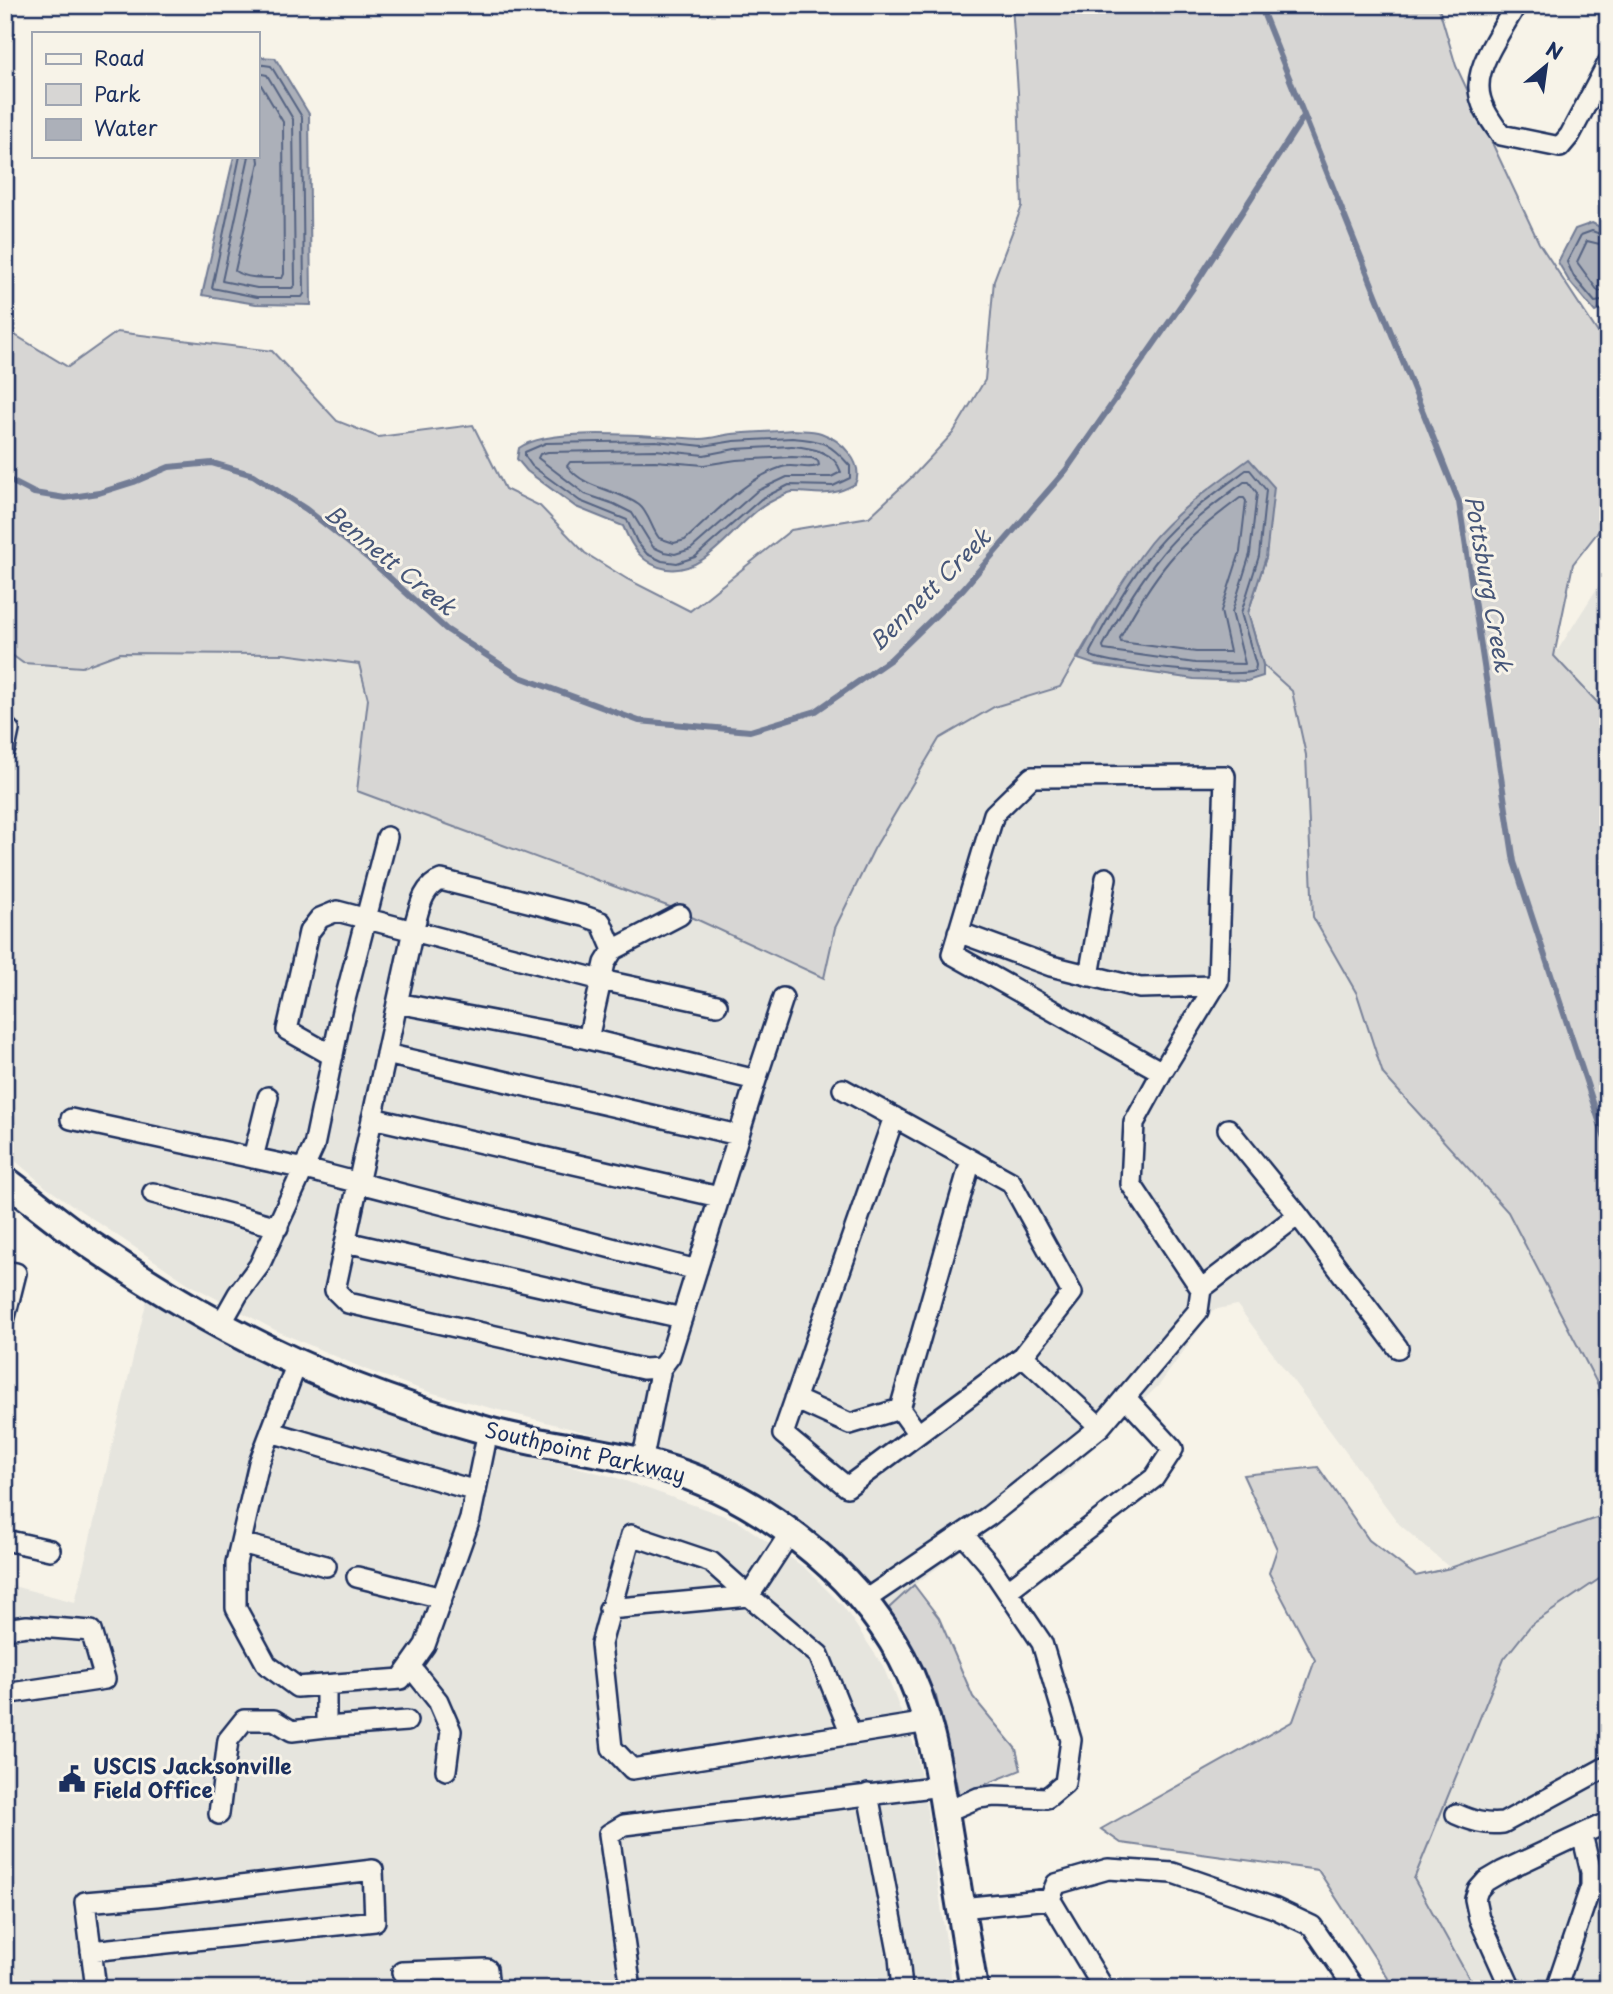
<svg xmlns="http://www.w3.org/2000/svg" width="1613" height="1994" viewBox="0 0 1613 1994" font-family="'Playpen Sans',sans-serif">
<rect width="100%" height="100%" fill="#f7f3e8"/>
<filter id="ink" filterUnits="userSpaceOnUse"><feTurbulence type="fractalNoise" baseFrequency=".0143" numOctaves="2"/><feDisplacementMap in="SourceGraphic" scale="14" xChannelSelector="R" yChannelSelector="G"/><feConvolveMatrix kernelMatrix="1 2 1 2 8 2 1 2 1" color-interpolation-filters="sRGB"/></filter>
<g filter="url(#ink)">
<!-- built -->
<path fill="#e6e5de" d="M1608,571V714L1554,656Z
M5,650L23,663L82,667L120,653L284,654L359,664L368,699L357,791L670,907L824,978L835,928L874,849L939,739L994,707L1060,687L1078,659L1096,665L1194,679L1247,681L1263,676V665L1292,691L1306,755L1313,917L1357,994L1383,1074L1508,1212L1598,1385L1608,1454V1514L1450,1568L1399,1524L1237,1305L1213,1310L1160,1384L1067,1473L914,1585L889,1608L859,1573L813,1529L769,1498L719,1471L677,1456L429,1392L367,1370L277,1331L189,1284L47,1188L5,1152Z
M147,1299L266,1364L368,1406L465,1438L614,1477L736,1520L805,1568L843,1606L883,1666L916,1750L926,1803L953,1989H5V1584L75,1602Z
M1608,1573V1989H1475L1414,1879L1504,1659L1531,1625Z"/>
<!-- green -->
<path fill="#d7d6d4" stroke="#798299" stroke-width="2" d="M1012,5H1438L1456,66L1539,243L1608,348V519L1573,564L1554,656L1608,714V1454L1598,1385L1508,1212L1383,1074L1357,994L1313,917L1306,755L1292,691L1263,665L1248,613L1266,557L1107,606L1060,687L994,707L939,739L874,849L835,928L824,978L670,907L357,791L368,699L359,664L284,654L120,653L82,667L23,663L5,650V329L68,367L117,332L272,351L337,421L378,437L473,425L505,489L540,506L585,553L627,579L690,611L791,530L869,517L912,477L953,433L985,380L994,280L1022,206L1018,92Z
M1318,1467L1369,1540L1416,1576L1450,1568L1608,1514V1573L1531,1625L1504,1659L1414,1879L1475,1989H1395L1318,1870L1121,1843L1101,1829L1293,1721L1315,1660L1269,1573L1277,1549L1243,1475Z
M914,1585L939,1618L973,1697L1016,1749L1021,1770L959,1795L936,1696L889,1608Z"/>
<!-- water -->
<path fill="#acb0b9" stroke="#727c95" stroke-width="2" d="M257,57L275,58L309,114L311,305L256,304L202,295L234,156H257Z
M1592,223L1608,231V306L1595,312L1569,281L1558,262L1575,229Z
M792,430C801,431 812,430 821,433C841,440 865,463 855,484C849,487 842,491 835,492C820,496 806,491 792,492C786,493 778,498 772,501C737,518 709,575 667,569C642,565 632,547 623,526L576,507L527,471L517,459L519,448C550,425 659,437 700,439C711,439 722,435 732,434C752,432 772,432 792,430Z
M1249,459L1274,487L1266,557L1248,613L1263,665V676L1247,681L1194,679L1096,665L1078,659C1100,619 1122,579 1150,543C1176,511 1215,484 1249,459Z"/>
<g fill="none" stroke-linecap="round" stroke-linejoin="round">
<!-- shore -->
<path stroke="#556382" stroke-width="2" d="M257,83L261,85L283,122L284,274L282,278C267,278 246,279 235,271L259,162L257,147
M240,156L212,288L257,297H302L304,294L302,117L271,66L257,64
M249,156L222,281L257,288H292L295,285L293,119L267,75L257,73
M1608,237L1592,231L1581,235L1567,262L1574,277L1595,302L1608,300
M1608,246L1587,241L1577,262L1598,291H1608
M792,438C822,440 830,443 850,466V478L833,486L789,485L761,499L695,557L677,563L662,561L647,554L637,542L627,520L580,501L532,466L525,456V452L546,443L656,441L703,446L734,441Z
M792,446C812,448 834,451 841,472L831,477H787L757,491L691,549L675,554L664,552L653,547L632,513L614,504L585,494L538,458L540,454L548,452L656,450L704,455L735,449Z
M792,457L812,458L818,461L819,465C808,471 794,463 782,467C743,480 715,514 685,540L674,543L659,538C651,528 649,513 639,505C616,488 587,491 567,466L570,462L655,461L704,465L736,460Z
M1246,470H1250L1266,490L1259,556L1241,613L1256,665L1255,671C1236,678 1112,665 1091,656L1090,652C1109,616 1130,578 1156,547C1181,517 1215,493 1246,470Z
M1244,482H1249L1257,493L1250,554L1232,612L1245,664L1195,663L1104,650L1103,646C1120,614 1139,582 1162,554C1184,526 1216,503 1244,482Z
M1240,498H1244L1246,501L1240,552L1221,611L1230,652H1196L1121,642L1120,638C1134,611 1151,583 1170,560C1190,536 1216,516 1240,498Z"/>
<!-- stream -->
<path stroke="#727c95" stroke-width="6" d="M1260,5L1459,502L1514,862L1608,1148
M5,478L34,493L65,498L99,493L134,482L169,467L212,463L253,475L306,509L369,559L446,629L520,677L639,721L750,731L816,711L891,659L963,589L1066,470L1193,288L1304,116"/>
<defs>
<path id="minor" d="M1516,5C1504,27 1479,61 1479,85C1478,104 1491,121 1501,135L1560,147L1570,135L1608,63
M5,727L9,730L5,749
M441,880L584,916L601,922L613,950L605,963L588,1039L756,1080L670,1356L661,1368L643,1369L348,1303L335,1290L413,930C419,912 421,887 441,880Z
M958,932L1051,966L1140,988L1215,986
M613,950L680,915
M1089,976L1106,878
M397,1003L588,1039
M386,1054L738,1135
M333,1056L287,1030L309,932L320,918L337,911L601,980L717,1005
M756,1080L783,998
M843,1089L1011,1182L1072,1293L1023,1356L1100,1427
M894,1117L783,1434L847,1487L1023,1356
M372,1118L719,1197
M71,1119L305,1169L697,1270
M1228,1129L1298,1215
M253,1158L268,1097
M153,1193L278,1227
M346,1242L682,1318
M5,1271L16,1273L5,1317
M1201,1289L1298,1215L1398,1348
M221,1324L238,1294L259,1266L314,1146L342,1011L387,837
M297,1363L259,1463L236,1563V1608L267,1665L297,1687L401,1679L425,1645L470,1519L488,1431
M795,1399L850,1424L900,1409
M271,1432L476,1491
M918,1434L900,1409L971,1160
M642,1462L661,1368
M790,1533L749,1596L711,1562L631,1535L601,1644L612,1748L632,1769L928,1722
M5,1540L50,1550
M241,1543L326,1566
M357,1577L442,1598
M1007,1591L1154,1478L1173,1449L1125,1397
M865,1600L989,1516L1100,1427L1198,1311L1201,1289L1131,1184L1134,1123L1162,1072L1218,981L1225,776L1032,777L994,814L952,954L1162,1072
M609,1609L749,1596L819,1655L851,1734
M5,1629L27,1626L91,1631L105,1679L5,1694
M410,1666L438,1701L451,1731L446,1770
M326,1685V1727L407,1721
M868,1794L899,1957L902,1989
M945,1812L978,1798L994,1796L1047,1798L1065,1783L1071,1740L1042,1643L988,1563L963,1534
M219,1814L228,1740L244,1720H274L292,1731L326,1727
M1456,1814C1472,1821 1485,1825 1503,1823L1608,1766
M961,1908L1050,1899
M91,1951L375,1921L373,1870L156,1896L85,1902L96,1989
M402,1972L487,1969L489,1989
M631,1989L609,1834L624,1825L941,1786
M1104,1989L1050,1899L1056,1884L1108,1869L1173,1873L1274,1908L1312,1926L1355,1989
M1511,1989L1479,1918L1475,1899L1478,1890L1486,1881L1503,1871L1608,1822
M1556,1989L1591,1886V1872L1582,1834"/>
<path id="major" d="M5,1180C35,1202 63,1226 94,1247C173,1301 259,1350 350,1385C394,1402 441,1418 488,1431C543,1446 602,1450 658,1466C754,1493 855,1569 902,1658C930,1710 938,1767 947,1824C956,1879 965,1934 974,1989"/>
</defs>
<!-- minor casing -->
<use href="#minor" stroke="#1b2f5e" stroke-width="24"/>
<!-- major casing -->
<use href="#major" stroke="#1b2f5e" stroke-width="32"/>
<!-- minor -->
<use href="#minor" stroke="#f7f3e8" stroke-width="19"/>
<!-- major -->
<use href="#major" stroke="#f7f3e8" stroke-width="26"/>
</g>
</g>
<!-- icons -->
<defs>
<symbol id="civic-bare" viewBox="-9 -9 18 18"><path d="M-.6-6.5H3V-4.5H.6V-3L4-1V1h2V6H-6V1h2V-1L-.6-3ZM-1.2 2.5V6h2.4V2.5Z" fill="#1b2f5e" stroke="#f7f3e8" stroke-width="2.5" paint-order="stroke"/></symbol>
</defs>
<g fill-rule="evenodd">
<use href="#civic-bare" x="53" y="1760" width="38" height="38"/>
</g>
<g text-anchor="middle" stroke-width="6" stroke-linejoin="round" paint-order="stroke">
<!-- street labels -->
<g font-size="21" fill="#1b2f5e" stroke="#f7f3e8">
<text transform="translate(585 1453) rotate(13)" y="7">Southpoint Parkway</text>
</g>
<!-- poi labels -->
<g font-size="21" font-weight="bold" fill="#1b2f5e" stroke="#f7f3e8" text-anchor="start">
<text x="93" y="1774">USCIS Jacksonville<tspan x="93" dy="24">Field Office</tspan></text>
</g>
<!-- water labels -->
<g font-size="23" font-style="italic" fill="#465679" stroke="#f7f3e8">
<text transform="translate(390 560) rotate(39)" y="8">Bennett Creek</text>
<text transform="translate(1488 584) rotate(80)" y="8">Pottsburg Creek</text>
<text transform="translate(930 590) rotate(-45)" y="8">Bennett Creek</text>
</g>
</g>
<!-- margin -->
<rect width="1613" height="1994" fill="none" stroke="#f7f3e8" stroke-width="28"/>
<rect x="14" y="14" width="1585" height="1966" fill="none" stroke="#1b2f5e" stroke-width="2.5" filter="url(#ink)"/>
<!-- legend -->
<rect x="32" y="32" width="228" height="126" fill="#f7f3e8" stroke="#9fa5b1" stroke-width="2"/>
<rect x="46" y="54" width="35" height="10" fill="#f7f3e8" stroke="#9fa5b1" stroke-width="2"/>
<text x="94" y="66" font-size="21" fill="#1b2f5e">Road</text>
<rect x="46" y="84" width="35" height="21" fill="#d7d6d4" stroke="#9fa5b1" stroke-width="2"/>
<text x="94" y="102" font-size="21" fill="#1b2f5e">Park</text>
<rect x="46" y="119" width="35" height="21" fill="#acb0b9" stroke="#9fa5b1" stroke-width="2"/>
<text x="94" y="136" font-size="21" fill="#1b2f5e">Water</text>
<!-- north arrow -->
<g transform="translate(1546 66) rotate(29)" stroke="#f7f3e8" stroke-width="5" paint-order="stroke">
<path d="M0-5L12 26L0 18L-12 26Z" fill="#1b2f5e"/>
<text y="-10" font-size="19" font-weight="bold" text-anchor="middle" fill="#1b2f5e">N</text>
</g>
</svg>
